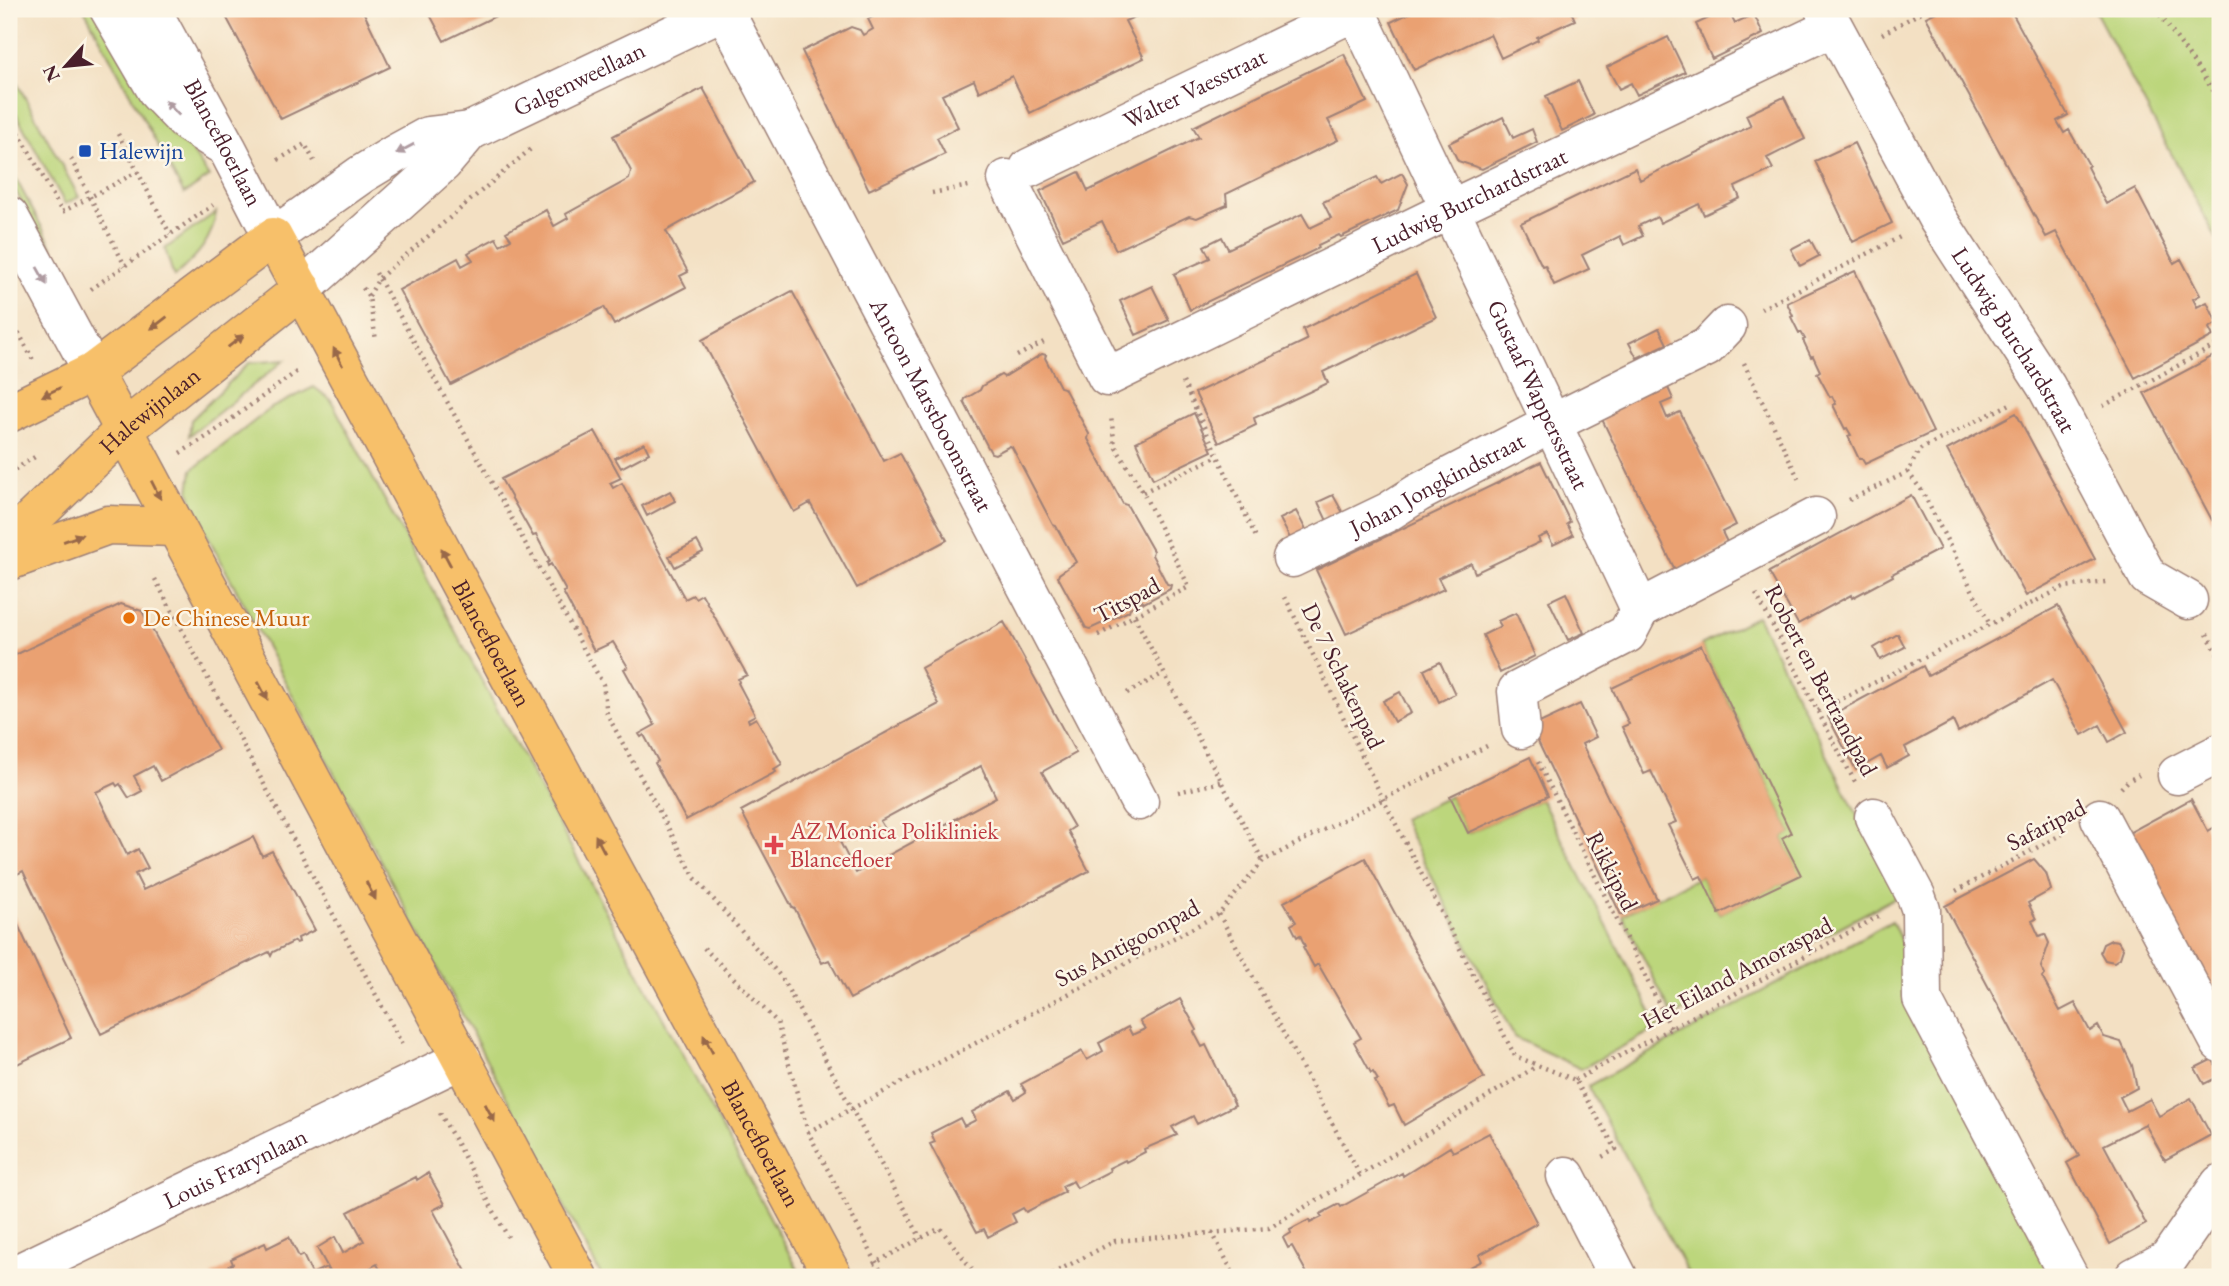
<svg xmlns="http://www.w3.org/2000/svg" width="2229" height="1286" viewBox="0 0 2229 1286" font-family="'EB Garamond',serif">
<rect width="100%" height="100%" fill="#fcf5e5"/>
<filter id="ink" filterUnits="userSpaceOnUse"><feTurbulence type="fractalNoise" baseFrequency=".0143" numOctaves="2"/><feDisplacementMap in="SourceGraphic" scale="14" xChannelSelector="R" yChannelSelector="G"/><feConvolveMatrix kernelMatrix="1 2 1 2 8 2 1 2 1" color-interpolation-filters="sRGB"/></filter>
<filter id="wash" filterUnits="userSpaceOnUse"><feTurbulence type="fractalNoise" baseFrequency=".00686" numOctaves="4" result="noise"/><feDisplacementMap in="SourceGraphic" scale="28" xChannelSelector="R" yChannelSelector="G"/><feGaussianBlur stdDeviation="1.57" result="paint"/><feColorMatrix in="noise" values="0 0 0 0 0 0 0 0 0 0 0 0 0 0 0 0 0 1.4 0 .05"/><feComposite in="paint" operator="in"/></filter>
<g filter="url(#wash)">
<rect width="100%" height="100%" fill="#f3e0c3"/>
<!-- green -->
<path fill="#bcd67b" stroke="#837a53" stroke-width="2" d="M84,9H98L209,177L184,194Z
M2094,9H2220V245Z
M9,68L79,197L65,204L9,101Z
M9,166L54,250L37,230L9,179Z
M216,212C213,241 195,258 174,277L165,249Z
M285,360L189,436L191,420L249,363Z
M314,387L331,400L802,1277H602L197,516L189,491L192,470L271,408Z
M1757,616L1898,896L1673,1017L1622,915L1701,876L1719,914L1800,875L1782,838L1791,833L1701,645Z
M1450,796L1468,833L1541,799L1659,1027L1581,1069L1514,1037L1402,819Z
M1892,921L2055,1277H1690L1588,1086Z"/>
<g id="blocks">
<!-- building -->
<path fill="#eaa172" fill-rule="evenodd" d="M222,9H362L390,67L281,119Z
M427,9H510L444,41Z
M889,9H1153L1125,21L1144,58L1030,113L1012,76L979,92L974,80L942,95L958,127L937,138L945,154L869,190L802,51L851,27L860,30L863,35L873,29L868,19Z
M1418,9H1570L1575,20L1537,37L1538,40L1501,58L1490,34L1414,70L1391,22Z
M1728,9L1735,23L1754,14L1763,34L1712,59L1696,24Z
M1942,9H2010L2068,115L2057,121L2064,133L2069,130L2089,165L2087,167L2106,204L2135,188L2174,263L2181,259L2200,295L2193,299L2197,307L2207,302L2217,323L2209,328L2213,336L2135,378L2056,232L2046,237L1926,17Z
M1668,37L1685,72L1637,95L1631,83L1619,89L1607,67Z
M1344,54L1367,102L1328,120L1338,140L1226,194L1227,205L1197,218L1189,216L1116,250L1102,221L1063,239L1040,191L1079,172L1088,191L1199,137L1193,127Z
M1578,81L1594,115L1562,131L1546,96Z
M703,88L754,182L666,231L688,272L680,276L686,287L614,325L604,307L451,385L399,290L458,258L462,266L473,260L468,253L471,251L496,238L500,245L511,239L506,232L546,210L554,226L568,218L566,214L629,179L631,171L613,136Z
M1784,97L1805,139L1767,158L1773,169L1735,187L1740,198L1704,215L1699,204L1660,223L1657,217L1638,226L1643,236L1624,245L1620,236L1582,255L1589,269L1554,285L1545,265L1542,266L1521,223L1635,168L1640,180L1751,126L1746,115Z
M1503,117L1513,138L1532,129L1537,142L1482,169L1458,161L1449,143Z
M1854,143L1892,223L1853,242L1815,161Z
M1402,173L1408,184L1398,210L1341,237L1339,235L1318,245L1319,248L1190,310L1174,274L1210,258L1204,246L1222,237L1228,249L1302,214L1310,228L1331,218L1323,202L1377,177L1381,184Z
M1810,239L1819,256L1800,266L1791,249Z
M1855,271L1933,432L1865,464L1862,459H1859L1848,436L1851,435L1847,428L1845,429L1833,405L1836,404L1832,396L1830,397L1817,373L1820,371L1813,356L1811,357L1803,340L1805,339L1801,332L1799,333L1791,317L1793,316L1787,303Z
M1416,274L1436,317L1323,372L1328,383L1254,418L1256,425L1219,443L1195,393L1307,340L1303,329Z
M1152,286L1169,320L1136,335L1120,301Z
M792,291L884,461L900,453L947,540L857,588L810,503L794,512L702,340Z
M1659,328L1667,344L1637,358L1629,343Z
M1042,354L1046,355L1045,358L1060,387L1064,388L1089,434L1088,439L1123,504L1127,505L1153,551L1152,555L1167,584L1171,585L1170,589L1144,603L1142,601L1130,608L1129,611L1090,629L1086,628L1058,577L1059,574L1076,562L1056,526L1053,525L1012,447L1010,446L995,454L991,453L964,402L965,399L980,390L982,386L1001,375L1004,377Z
M2217,354L2220,360V515L2212,520L2144,393Z
M1664,379L1673,399L1661,404L1667,418L1680,412L1736,525L1722,532L1729,546L1676,572L1598,411Z
M1194,413L1212,451L1153,479L1136,442Z
M2016,413L2095,559L2026,596L1947,450Z
M595,431L621,478L610,483L613,488L622,483L685,599L693,595L695,598L702,594L747,675L738,679L739,682L738,683L755,715L748,719L749,722L756,718L782,764L774,769L776,772L686,820L655,763L658,761L644,735L641,737L639,734L655,725L624,669L628,667L613,642L594,651L563,592L566,591L551,564L548,566L547,563L550,561L536,535L533,536L501,479Z
M644,443L649,453L621,468L615,458Z
M1541,462L1570,522L1567,524L1573,535L1553,545L1547,534L1538,538L1540,542L1475,573L1471,563L1438,578L1444,589L1346,634L1316,570Z
M670,491L675,501L647,516L642,506Z
M1333,495L1343,513L1327,521L1318,502Z
M1911,495L1940,549L1892,574L1893,576L1852,598L1851,595L1798,624L1769,572Z
M1296,511L1307,532L1291,540L1280,519Z
M697,541L703,552L675,567L669,556Z
M1566,593L1584,633L1568,640L1549,601Z
M121,604L142,611L218,750L161,781L153,766L134,776L142,791L129,798L120,784L117,786L115,783L96,792L127,855L138,849L148,868L135,874L143,890L253,837L262,856L272,851L315,930L298,938L299,942L296,943L295,941L273,952L271,956L269,952L101,1034L23,871L9,878V658Z
M2058,606L2127,732L2109,742L2100,725L2082,735L2052,680L1958,732L1953,721L1905,747L1909,756L1887,768L1881,756L1856,770L1828,717L1923,666L1928,676Z
M1516,613L1535,656L1500,673L1483,635L1501,626L1498,621Z
M1004,622L1076,753L1042,772L1074,827L1068,831L1089,871L850,999L829,960L822,963L795,909L792,907L741,811L939,704L921,668ZM981,766L996,797L856,873L840,842L868,827L872,835L885,829L880,821Z
M1898,634L1905,647L1880,660L1874,648Z
M1701,645L1791,833L1782,838L1801,875L1719,914L1701,876L1695,879L1668,825L1676,822L1651,771L1644,774L1622,727L1629,724L1612,688Z
M1440,662L1455,694L1439,702L1424,670Z
M1400,692L1411,713L1394,722L1383,701Z
M1580,704L1596,737L1582,744L1657,899L1621,915L1531,727Z
M1530,757L1548,796L1468,833L1450,796Z
M2191,799L2208,831L2220,824V1011L2125,835Z
M1365,858L1484,1078L1404,1125L1394,1105L1389,1107L1375,1081L1378,1080L1373,1072L1371,1073L1354,1042L1361,1038L1318,964L1314,967L1303,947L1305,946L1300,935L1297,937L1291,925L1296,922L1284,902Z
M2034,859L2046,873L2051,890L2028,903L2036,919L2032,921L2039,936L2045,934L2049,943L2041,967L2045,975L2042,977L2060,1011L2075,1003L2090,1031L2098,1026L2104,1037L2121,1042L2132,1065L2137,1088L2120,1097L2127,1111L2150,1099L2159,1116L2191,1098L2211,1135L2165,1160L2145,1124L2104,1145L2146,1224L2110,1244L2067,1163L2079,1156L1945,906Z
M11,910L71,1038L9,1068V911Z
M2111,940L2118,941L2123,949L2120,958L2114,962L2105,960L2100,952L2103,944Z
M1180,999L1197,1030L1194,1032L1202,1047L1206,1045L1235,1105L1197,1124L1193,1116L1172,1127L1177,1135L1144,1149L1145,1152L1126,1162L1125,1160L1109,1168L1110,1171L1077,1188L1073,1181L1062,1186L1065,1192L1026,1212L1023,1208L1012,1214L1016,1222L988,1237L984,1229L977,1232L930,1144L935,1142L931,1133L960,1118L964,1126L976,1120L972,1112L1010,1091L1015,1099L1026,1092L1021,1084L1082,1051L1087,1060L1103,1051L1099,1043L1128,1027L1132,1035L1145,1029L1140,1021Z
M2213,1059L2220,1076L2204,1084L2195,1068Z
M1489,1133L1537,1223L1479,1255L1482,1261L1451,1277H1309L1292,1246L1288,1248L1283,1238L1291,1233L1290,1230L1309,1220L1310,1223L1322,1217L1320,1214L1339,1204L1341,1207L1402,1173L1403,1176L1450,1147L1453,1152Z
M428,1173L445,1204L433,1210L469,1277H384L377,1264L354,1277H333L317,1248L335,1237L343,1253L364,1241L348,1212L416,1177L417,1180Z
M289,1237L299,1257L303,1255L312,1274L326,1267L331,1277H212L211,1275L233,1264L231,1259L265,1243L267,1248Z"/>
</g>
</g>
<g filter="url(#ink)">
<use href="#blocks" fill-opacity="0" stroke="#9e8077" stroke-width="2"/>
<g fill="none" stroke-linecap="round" stroke-linejoin="round">
<defs>
<g id="minor">
<path d="M109,9L158,93L185,121L219,143"/>
<path id="s1" d="M151,9L227,148L273,237L362,174L395,154L428,136L470,131L726,9"/>
<path id="s2" d="M1355,9L1640,609L1627,634L1517,691L1521,729"/>
<path id="s3" d="M1824,9L1937,218L2046,386L2148,577L2188,600"/>
<path id="s4" d="M724,10L1139,801"/>
<path id="s5" d="M1029,168L1360,9"/>
<path id="s6" d="M1007,179L1107,377L1449,210L1833,27"/>
<path d="M9,216L93,372"/>
<path d="M302,289L443,163L470,131"/>
<path id="s7" d="M1292,558L1388,512L1418,493L1551,424L1707,347L1727,326"/>
<path d="M1640,609L1816,517"/>
<path d="M2177,775L2220,753"/>
<path d="M1874,817L1916,896L1921,910L1922,999L2069,1277"/>
<path d="M2100,818L2220,1043"/>
<path d="M1566,1176L1618,1277"/>
<path id="s8" d="M10,1277L462,1059"/>
<path d="M2134,1277L2168,1259L2220,1184"/>
</g>
<g id="major">
<path d="M93,372L578,1277"/>
<path id="s9" d="M9,413L93,372L273,237L833,1277"/>
<path id="s10" d="M9,541L125,429L302,289"/>
<path d="M9,561L108,525L175,527"/>
</g>
</defs>
<!-- minor casing -->
<use href="#minor" stroke="#9e8077" stroke-width="41"/>
<!-- major casing -->
<use href="#major" stroke="#9e8077" stroke-width="41"/>
<!-- path -->
<path stroke="#9e8077" stroke-width="4.5" stroke-dasharray="2 5" stroke-linecap="butt" d="M2156,9L2220,100
M1882,34L1927,9
M9,114L62,212L137,172
M118,134L170,234
M71,159L125,266
M278,160L305,144L314,161
M932,193L969,186
M376,273L603,684L607,714L695,878L782,978L921,1239
M363,288L369,297L376,340
M91,289L213,205
M369,296L379,278L533,147
M1761,309L1902,236
M9,314L33,360
M1017,356L1044,342
M1744,363L1800,482
M1183,382L1257,539
M2103,406L2220,343
M180,453L211,434L299,370
M1908,472L1922,491L1990,625
M9,473L38,455
M1143,492L1218,456
M1849,500L1908,472L1919,450L2012,403
M155,579L402,1044
M1756,594L1856,784
M1285,597L1383,799L1515,1056L1575,1080L1616,1149L1600,1158
M1134,616L1263,861
M2207,634L2220,658
M1098,635L1189,587L1143,492L1115,446L1111,417
M1127,693L1164,673
M1818,711L2064,587L2106,582
M1538,762L1671,1028
M2121,788L2128,781L2139,775
M1178,792L1221,782
M1956,891L2066,832
M1219,914L1360,1175
M704,948L777,1022L808,1132L884,1277
M1575,1080L1883,914
M440,1113L508,1237
M808,1132L1219,914L1263,861L1487,746
M1212,1232L1235,1277
M873,1264L940,1228L978,1277
M1046,1277L1115,1241L1269,1228L1360,1175L1537,1066"/>
<!-- minor -->
<use href="#minor" stroke="#fff" stroke-width="38"/>
<!-- major -->
<use href="#major" stroke="#f7c06b" stroke-width="38"/>
</g>
<!-- one-way arrows -->
<defs><path id="oneway-solid" d="M-6-.8H1V-3.2L6.5 0L1 3.2V.8H-6Z" transform="scale(1.75)"/></defs>
<g fill="#ae9aa0">
<use href="#oneway-solid" transform="translate(172 108) rotate(-134)"/>
<use href="#oneway-solid" transform="translate(405 149) rotate(152)"/>
<use href="#oneway-solid" transform="translate(42 276) rotate(61)"/>
</g>
<g fill="#986748">
<use href="#oneway-solid" transform="translate(159 323) rotate(143)"/>
<use href="#oneway-solid" transform="translate(236 341) rotate(-38)"/>
<use href="#oneway-solid" transform="translate(338 357) rotate(-117)"/>
<use href="#oneway-solid" transform="translate(51 392) rotate(154)"/>
<use href="#oneway-solid" transform="translate(156 490) rotate(63)"/>
<use href="#oneway-solid" transform="translate(73 538) rotate(-20)"/>
<use href="#oneway-solid" transform="translate(446 557) rotate(-118)"/>
<use href="#oneway-solid" transform="translate(263 691) rotate(62)"/>
<use href="#oneway-solid" transform="translate(600 844) rotate(-118)"/>
<use href="#oneway-solid" transform="translate(371 891) rotate(62)"/>
<use href="#oneway-solid" transform="translate(708 1044) rotate(-118)"/>
<use href="#oneway-solid" transform="translate(490 1113) rotate(62)"/>
</g>
</g>
<!-- markers -->
<rect fill="#1a4fb4" stroke="#fcf5e5" stroke-width="2.5" x="78" y="144" width="14" height="14" rx="3.5"/>
<circle fill="#e8710a" stroke="#fcf5e5" stroke-width="2.5" cx="129" cy="618" r="7"/>
<path fill="#e0444e" stroke="#fcf5e5" stroke-width="2.5" d="M770.5 834.5h7v7h7v7h-7v7h-7v-7h-7v-7h7z"/>
<g text-anchor="middle" stroke-width="5" stroke-linejoin="round" paint-order="stroke">
<!-- street labels -->
<g font-size="24" fill="#4a1f2b" stroke="#fcf5e5">
<text dy="8" stroke="none"><textPath href="#s1" startOffset="607">Galgenweellaan</textPath></text>
<text dy="8" stroke="none"><textPath href="#s5" startOffset="184">Walter Vaesstraat</textPath></text>
<text dy="8" stroke="none"><textPath href="#s1" startOffset="152">Blancefloerlaan</textPath></text>
<text dy="8" stroke="none"><textPath href="#s6" startOffset="625">Ludwig Burchardstraat</textPath></text>
<text dy="8" stroke="none"><textPath href="#s3" startOffset="382">Ludwig Burchardstraat</textPath></text>
<text dy="8" stroke="none"><textPath href="#s2" startOffset="427">Gustaaf Wappersstraat</textPath></text>
<text dy="8" stroke="none"><textPath href="#s4" startOffset="446">Antoon Marstboomstraat</textPath></text>
<text dy="8" stroke="none"><textPath href="#s10" startOffset="192">Halewijnlaan</textPath></text>
<text dy="8" stroke="none"><textPath href="#s7" startOffset="163">Johan Jongkindstraat</textPath></text>
<text transform="translate(1127 600) rotate(-28)" y="8">Titspad</text>
<text dy="8" stroke="none"><textPath href="#s9" startOffset="780">Blancefloerlaan</textPath></text>
<text transform="translate(1343 676) rotate(64)" y="8">De 7 Schakenpad</text>
<text transform="translate(1821 680) rotate(62)" y="8">Robert en Bertrandpad</text>
<text transform="translate(2046 825) rotate(-27)" y="8">Safaripad</text>
<text transform="translate(1612 871) rotate(63)" y="8">Rikkipad</text>
<text transform="translate(1127 943) rotate(-28)" y="8">Sus Antigoonpad</text>
<text transform="translate(1737 973) rotate(-28)" y="8">Het Eiland Amoraspad</text>
<text dy="8" stroke="none"><textPath href="#s9" startOffset="1348">Blancefloerlaan</textPath></text>
<text dy="8" stroke="none"><textPath href="#s8" startOffset="250">Louis Frarynlaan</textPath></text>
</g>
<!-- transit labels -->
<g font-size="24" fill="#164399" stroke="#fcf5e5" text-anchor="start">
<text x="99" y="159">Halewijn</text>
</g>
<!-- food labels -->
<g font-size="24" fill="#c56008" stroke="#fcf5e5" text-anchor="start">
<text x="143" y="626">De Chinese Muur</text>
</g>
<!-- health labels -->
<g font-size="24" fill="#be3a42" stroke="#fcf5e5" text-anchor="start">
<text x="790" y="839">AZ Monica Polikliniek<tspan x="790" dy="28">Blancefloer</tspan></text>
</g>
</g>
<!-- margin -->
<rect width="2229" height="1286" fill="none" stroke="#fcf5e5" stroke-width="35"/>
<!-- north arrow -->
<g transform="translate(66 66) rotate(243)" stroke="#fcf5e5" stroke-width="5" paint-order="stroke">
<path d="M0-5L12 26L0 18L-12 26Z" fill="#4a1f2b"/>
<text y="-10" font-size="19" font-weight="bold" text-anchor="middle" fill="#4a1f2b">N</text>
</g>
</svg>
